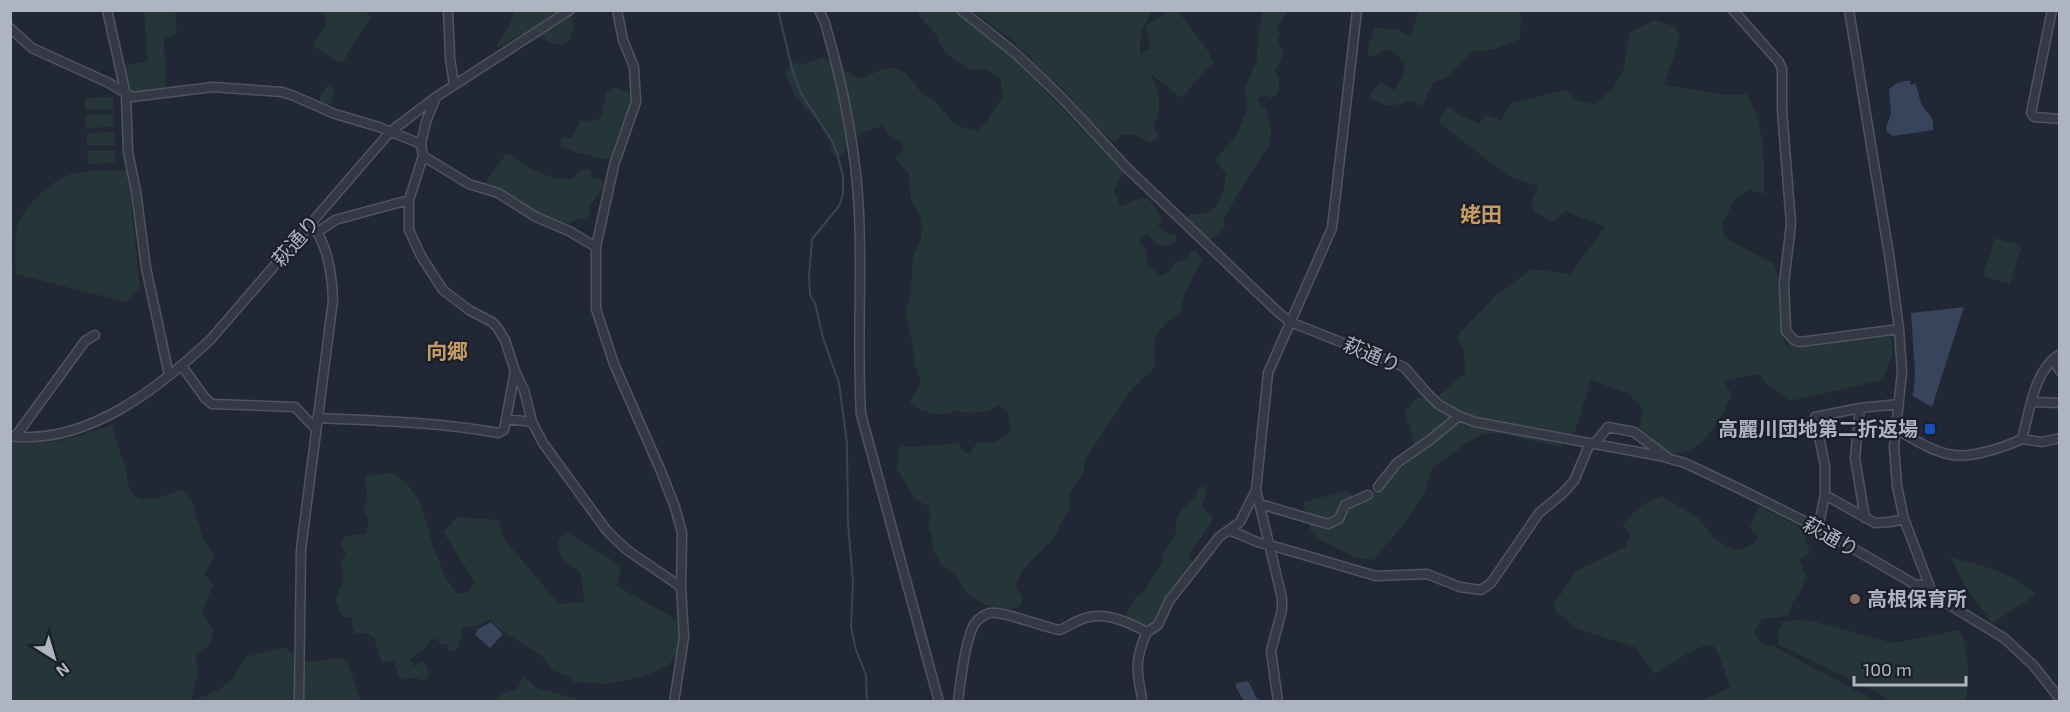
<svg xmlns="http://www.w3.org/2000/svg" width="2070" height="712" viewBox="0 0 2070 712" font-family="'Exo 2','Noto Sans JP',sans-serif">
<rect width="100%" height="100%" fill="#212734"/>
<!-- green -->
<path fill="#263538" d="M519,10L571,11L573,27L571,39L561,45L554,44L530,33L519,35L499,48L496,45L509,26L514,12Z
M144,11H175L177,34L164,39L166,87L134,92L130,91L123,66L148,61Z
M314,11H364L371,16L343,62L336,61L315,47L313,43L324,28L327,19L323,14Z
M917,11H953L979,28L985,36L993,39L1000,44L1124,173L1114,190L1121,207C1148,194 1147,192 1162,220L1158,225L1163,231L1176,235V241L1169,247L1156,244L1147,233L1139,242L1146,249L1148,266L1162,276L1170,271L1174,263L1189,258L1190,251H1196L1202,260L1185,293L1179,314C1156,329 1150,338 1156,366L1131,390L1085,460L1083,474L1068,496L1070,508C1064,518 1059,528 1053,538C1041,555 1019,566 1016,588L1023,596L1021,605L1005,611L986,605L966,593L956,575L942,566L933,550L932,535L928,527L930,515L928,506C904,495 912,487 897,470L900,446L910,447L960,443L961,449L969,454L977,443C992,443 1000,443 1010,431L1008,413L999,406L985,412L968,413L955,411L945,414H935L921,410L909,404L921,382L914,360L912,341L905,313L911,291L913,255L921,241L922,220L911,200L909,174L895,158L902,152L904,144L889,135L882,126C861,132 851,136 843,156L836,157L830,151L833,140L821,124L796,98L785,73L795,62L801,65L823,57L860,79L883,69L896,68L907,74L920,91L936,102L955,125L977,131L987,120L1002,98L1001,78L985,69L970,70L945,53L934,32L920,17Z
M973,11H1155L1151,12L1141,31L1140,54L1151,48L1146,26L1168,11H1178L1208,51L1213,63L1181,98L1150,73C1158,89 1164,109 1153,125L1159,137L1150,143L1133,134L1121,135L1115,143L1093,125L1063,88L1048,77L1012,40Z
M1263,11H1288L1277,28L1280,33L1278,39V45L1284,49L1281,61L1275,70L1279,76V91L1272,98L1262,95L1257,101L1266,109L1271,128L1269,145L1224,217L1225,227L1210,241L1203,238L1185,219L1191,214C1218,216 1224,197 1226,174L1215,160L1236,136L1248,107L1244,90L1257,60L1258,35Z
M1418,11H1520L1521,14L1520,39L1496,49L1471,52L1448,77L1433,82L1422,107L1412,100C1390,108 1388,107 1368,97L1381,82L1394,90L1403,76L1405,63L1394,52L1384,49L1376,56H1368L1369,45L1374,28L1396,29L1407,35L1412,33Z
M1655,20L1673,26L1680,34L1675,54L1664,85L1728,95L1747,94C1764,124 1765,160 1764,194L1750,190L1735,199L1722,224L1723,232L1729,240L1774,264L1781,284V324L1785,344L1812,347L1838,339L1887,335L1892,339V356L1883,380L1789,401C1778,391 1766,387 1759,374L1724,381L1732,395C1720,421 1696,467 1660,449C1653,445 1645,436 1639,430L1643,410L1629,394L1591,380L1575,431L1561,447L1498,433L1483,434L1465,444L1432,469L1425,492L1405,523L1373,560L1354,557L1319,539L1311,531L1303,502L1345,491L1363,502L1417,454L1405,412L1415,399L1438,396L1465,373L1464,352L1457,336L1496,295L1532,269L1570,274L1605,227L1565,211L1553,222L1535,212L1531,202L1538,186L1506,175L1445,127L1439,121L1447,106L1463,117L1479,123L1486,115L1501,120L1511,103L1564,90L1579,101L1593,104L1613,89L1624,68L1629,33Z
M330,82L335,91L331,104L326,107L319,103L321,94Z
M613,87L630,92L633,102L623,124L616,151L610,160L578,153L561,146L560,142L562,137L571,138C576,132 576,127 581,121L597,120L602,116L606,92Z
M113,97V109L85,110V98Z
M113,114L114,127L86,128V115Z
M114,132V145L87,146V133Z
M115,150V163L88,164L87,151Z
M506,154L513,155L521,163L538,172L556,179H572L581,170L587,169L591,172V177L599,178L604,183C602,192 595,197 591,205C588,211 590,214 585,219H577L571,223C547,222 529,208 509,196C505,194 502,189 498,187C494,186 488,185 484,184Z
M128,170L140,289L125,302L16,274C14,236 13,216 44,191C50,187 56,180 63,177C83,169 107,171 128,170Z
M1995,238L2022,246L2010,284L1983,276Z
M113,424C115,440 121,454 126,470C127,476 127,483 130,489C139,509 167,494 182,490L192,501L203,539L214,557L205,574L213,585L202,611L213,631L210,645L196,655L198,673L191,701C221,690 231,687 245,657L284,647C290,651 297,658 304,660C319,665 334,655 347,660L361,701L11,702V443C53,445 74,439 113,424Z
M393,473L409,486L420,502L433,546L445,577L457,593H467L475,582L443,532L458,517L499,520L504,539L559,604L584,602L581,572C566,564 557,557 558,539L568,532L621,566L617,586L679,621L678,650L670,664L643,677L606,684L574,682L565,675L552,670L542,656L502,631L490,619L477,626L463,628L459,646L454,652L449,651L446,644H440L437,639H430L427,646L410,660L414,666L422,661L427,667L429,676L423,681C408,672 400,691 394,661L382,663L374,638L369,634L354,633L352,627V617H343L335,601L344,579L341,561L346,554L341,544L344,536L366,534L369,519L363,510L367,499L365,476Z
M1199,487H1205L1207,491L1202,507L1213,518C1208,532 1195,542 1188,556L1192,561V565L1156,622L1144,626L1127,619L1125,615L1136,597L1142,594L1162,564L1164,552L1175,537L1177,518L1183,509L1195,497Z
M1662,496L1698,518L1715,539L1734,550L1748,547L1759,538L1750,528L1759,506L1797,525L1804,533L1810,553L1799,560L1806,576L1801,591L1793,602L1788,616L1762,619L1754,632L1762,644L1773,646L1876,701H1702L1730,687L1717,650L1712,645C1692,646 1673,665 1655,674L1635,647L1577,629L1555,611V603L1576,571L1625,547L1630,534L1622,525L1640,506Z
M1950,557C1979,565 2015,572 2036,595L1992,623L1967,589Z
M1797,620L1812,621L1893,643L1960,630C1969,652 1971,679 1965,701H1889L1874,691L1778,644V634L1783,621Z
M524,676L537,688L584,701H495L503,693L517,689Z"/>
<!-- water -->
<path fill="#38435c" d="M1906,81H1911L1910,84L1912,85L1915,83C1918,89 1919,97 1921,103C1927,114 1935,116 1933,130L1893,136L1887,132L1886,128L1891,114L1889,89L1897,83Z
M1964,307L1932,407L1913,396L1915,373L1911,313Z
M491,622L503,634L490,648L475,635L478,629Z
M1248,681L1254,692L1255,696L1260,701H1244L1235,686L1237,683Z"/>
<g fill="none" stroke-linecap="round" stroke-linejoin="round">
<!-- stream -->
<path stroke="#38435c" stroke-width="2" d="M778,10L793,72L801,93L832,141L837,153L843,176V194L839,206L812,239L809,276L810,295L815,303L823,338L839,383L847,444L848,524L853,582L851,627L856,650L866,675L867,702"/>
<defs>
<path id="minor" d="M107,10L126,95L128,152L136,191L146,268L169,375
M448,10L450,58L454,85
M617,10L623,40L634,67L636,102L614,165L596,247V309L614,364L660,469L675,507L682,533L681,587L684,637L674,702
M819,10L825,23C843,85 856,148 859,212C862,279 857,347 861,414L939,702
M961,10L1015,53L1061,97L1127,168L1279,313L1290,322L1404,367L1426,392L1438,404L1459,416L1475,422L1660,456L1685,463L1740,489L1818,528L1916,585H1928
M1733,10L1779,62L1782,69V110L1791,224L1784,283L1786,331L1794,340L1800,342L1899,329
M1849,10L1890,261L1899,329L1902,372L1894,447L1897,486L1904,519L1933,595L2004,638L2033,665L2060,699
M2052,10L2031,113L2034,117L2060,119
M10,28L32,48L109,83L132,97L213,87L282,92L294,96L335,114L379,127L421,144
M423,156L469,184L498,193L536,217L569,231L596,247
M318,232L335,220L409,200
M2053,359L2060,371
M182,366L205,398L212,404L295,407L315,428
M515,371L524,390L532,422L543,443L607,531L627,550L681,587
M2033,402L2060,403
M1860,408L1855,458L1865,518
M317,418C378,421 438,422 498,433L504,430L515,371L505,340L497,327L492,322L469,310L443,290L421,256L409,230V200L423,156L421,144L426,122L436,97
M506,419L532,422
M1896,429C1913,439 1933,452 1953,455C1972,458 2005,447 2022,439C2030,411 2033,371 2060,354
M10,436C86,446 159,388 211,339L390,132L436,97L570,10
M15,437L85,341L95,335
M2022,439L2042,442L2060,438
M1594,444L1608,427L1634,432L1667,457
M1378,487L1397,463L1430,440L1459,416
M1825,495L1875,523L1890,522L1904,519
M1260,504L1328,524L1339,519L1345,505L1368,495
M1818,528L1825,495V466L1815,417L1860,408L1899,404
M1229,531C1245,534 1252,543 1270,545L1376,576L1427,574L1460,587L1481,590L1491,583L1539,513L1562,494L1574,481L1590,443
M1142,698C1136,670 1135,658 1147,632
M299,702L301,549L333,300C332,275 328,243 311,224
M958,702C960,684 966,637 975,623C978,619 985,614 990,613C1004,611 1043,627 1059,630C1066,628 1072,623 1080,620C1103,610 1126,621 1147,632L1158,625L1169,601L1209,550L1219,537L1240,522L1256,490
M1278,702L1271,651L1282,610V598L1256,490L1268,373L1332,228L1357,10"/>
</defs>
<!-- minor casing -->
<use href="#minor" stroke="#4f5460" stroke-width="11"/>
<!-- minor -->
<use href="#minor" stroke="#353945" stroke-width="8"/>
</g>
<!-- markers -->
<rect fill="#1a4fb4" stroke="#1a1f29" stroke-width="2" x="1924" y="423" width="12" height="12" rx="3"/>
<circle fill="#8d6e63" stroke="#1a1f29" stroke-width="2" cx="1855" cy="599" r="6"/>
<g text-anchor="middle" stroke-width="4.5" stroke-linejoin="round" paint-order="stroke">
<!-- street labels -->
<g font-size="20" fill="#afb4c2" stroke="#1a1f29">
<text transform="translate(296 241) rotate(-49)" y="7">萩通り</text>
<text transform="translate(1372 355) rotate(23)" y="7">萩通り</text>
<text transform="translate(1831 537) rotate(29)" y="7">萩通り</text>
</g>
<!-- poi labels -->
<g font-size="20" font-weight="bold" fill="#afb4c2" stroke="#1a1f29" text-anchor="end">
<text x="1918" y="436">高麗川団地第二折返場</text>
<text x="1867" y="606" text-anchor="start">高根保育所</text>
</g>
<!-- neighbourhood labels -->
<g font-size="21" font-weight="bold" fill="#c79b64" stroke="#1a1f29">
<text x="1481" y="222">姥田</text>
<text x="447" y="359">向郷</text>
</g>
</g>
<!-- border -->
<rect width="2070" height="712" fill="none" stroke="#afb4c2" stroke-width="24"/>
<!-- north arrow -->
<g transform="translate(54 658) rotate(143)" stroke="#1a1f29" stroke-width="4.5" paint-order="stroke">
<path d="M0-4.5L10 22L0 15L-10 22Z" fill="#afb4c2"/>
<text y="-9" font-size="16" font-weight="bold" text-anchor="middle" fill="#afb4c2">N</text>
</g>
<!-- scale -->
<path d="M1854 676v9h112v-9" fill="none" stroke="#afb4c2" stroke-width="3"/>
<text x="1863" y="676" font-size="18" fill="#afb4c2" stroke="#1a1f29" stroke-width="4.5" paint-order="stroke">100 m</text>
</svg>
